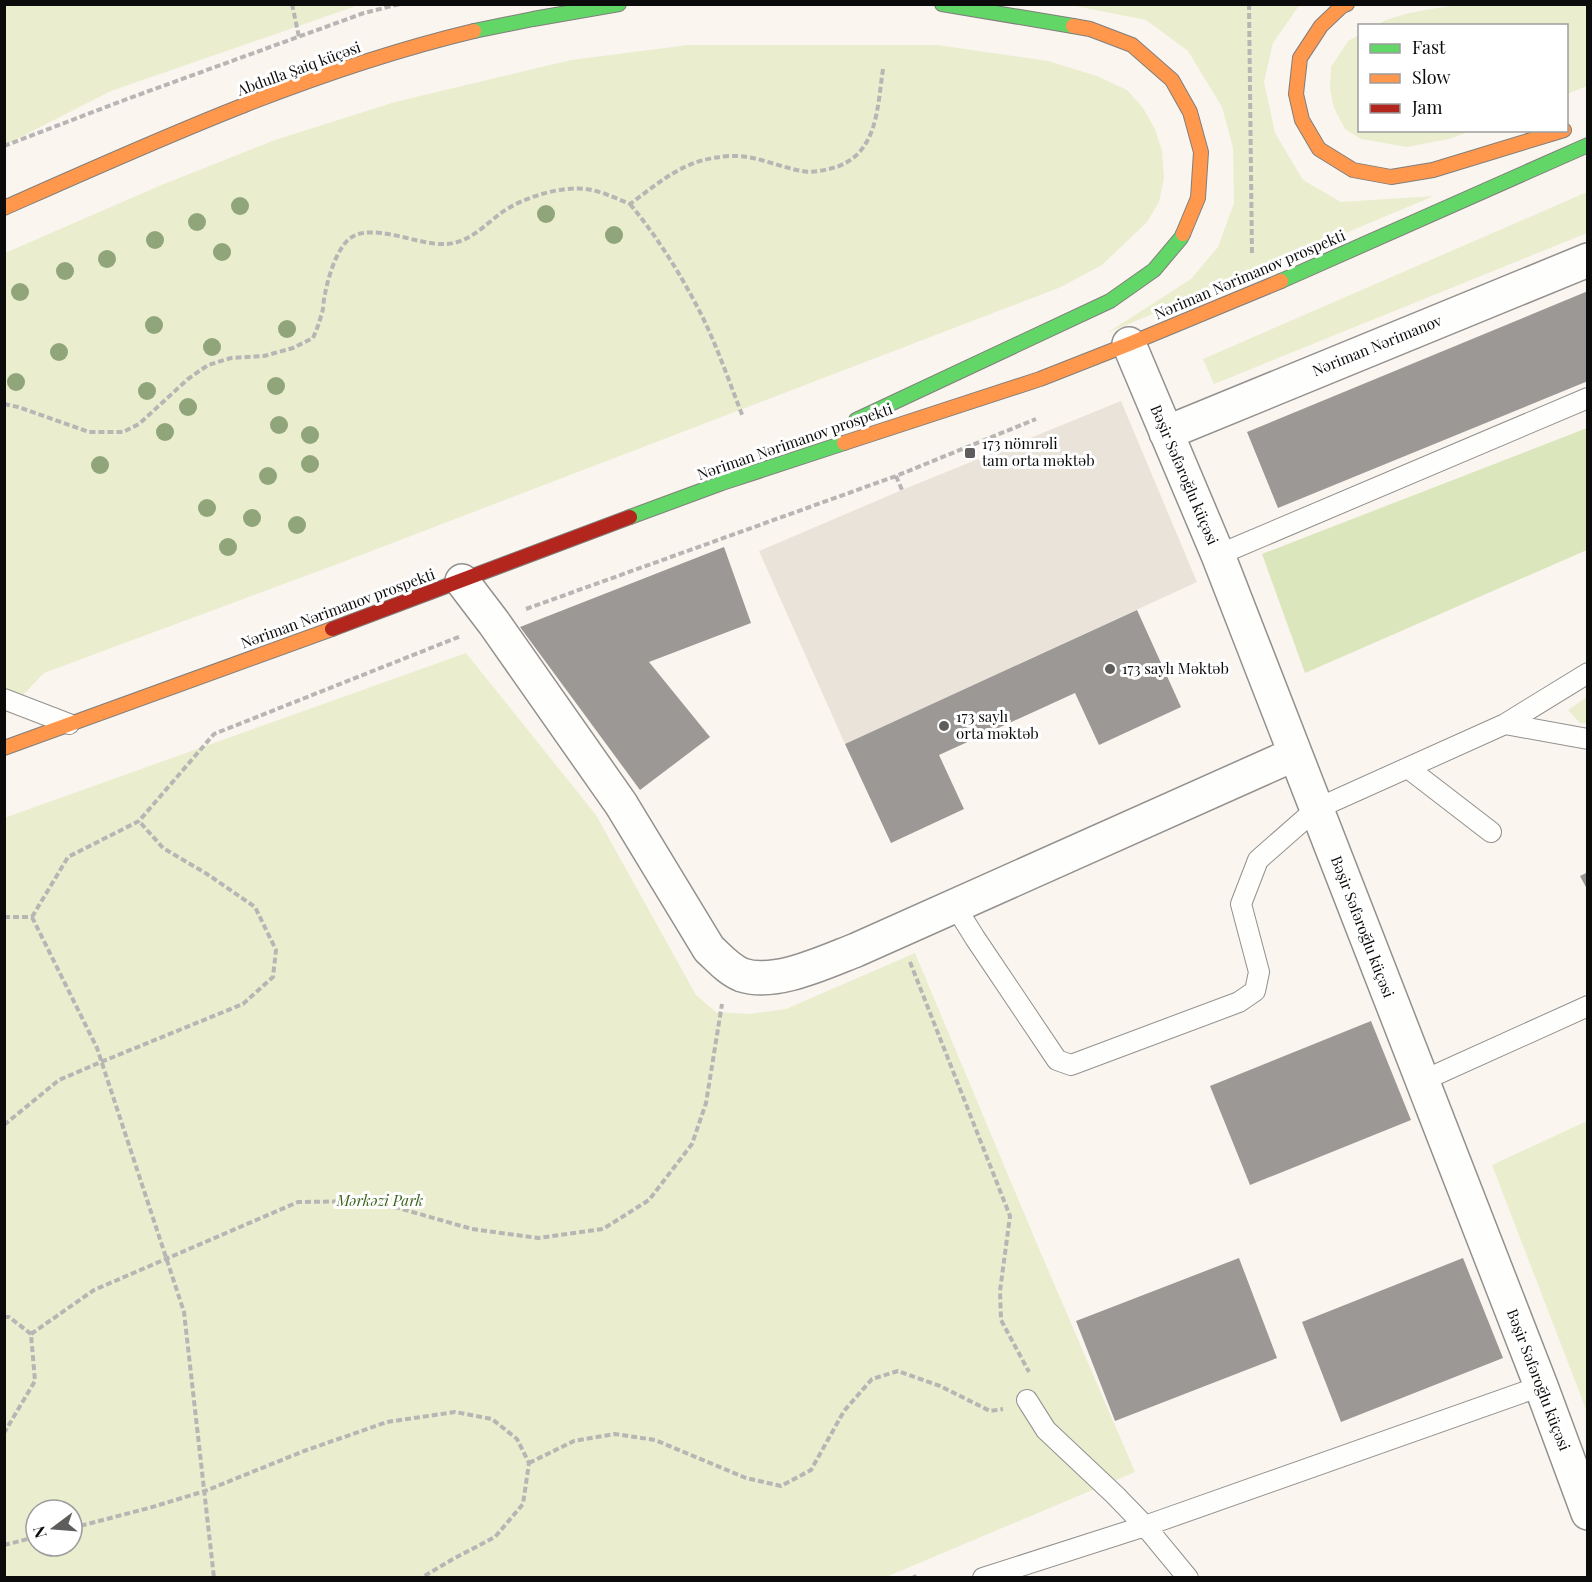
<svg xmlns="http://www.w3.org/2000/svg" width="1592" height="1582" viewBox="0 0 1592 1582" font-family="'Playfair Display',serif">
<rect width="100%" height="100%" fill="#faf5ef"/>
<!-- green -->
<path fill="#eaeece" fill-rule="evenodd" d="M5,4H359V5L111,91L5,145Z
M1070,5H1303L1298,7L1273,43L1264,82L1275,133L1303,180L1341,202L1434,196L1107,333L1191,279L1218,247L1234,203L1233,148L1222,107L1188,51L1146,20Z
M1458,5H1587V86L1567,94L1566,26L1376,25C1400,12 1431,9 1458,5Z
M1359,35L1360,130L1471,131L1449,139L1407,147L1361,139L1345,129L1334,108L1330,90L1331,67L1348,41Z
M688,45H938L1048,61L1097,76L1127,90L1143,108L1155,129L1162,151L1164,178L1159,202L1147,222L1102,265L1061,287L335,565L44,673L5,714V253L159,186L275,140L395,102L571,60Z
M1587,192V233L1214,384L1203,359Z
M466,653L596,815L696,995L716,1012L749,1014L786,1009L915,953L1037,1244L1135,1472L886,1577H5L4,818ZM36,1510H72V1546H36Z
M1587,697V723H1580L1568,710Z
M1587,1121V1412L1492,1165Z"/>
<!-- forest -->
<path fill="#dce6bc" d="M1587,428V550L1305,673L1262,554Z"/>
<!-- plaza -->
<path fill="#eae3da" d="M1121,401L1197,582L845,744L759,551L902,490Z"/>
<!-- building -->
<path fill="#9c9895" d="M1588,291V381L1278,508L1247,432Z
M724,547L751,623L649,662L710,737L640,790L520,627Z
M1137,610L1181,707L1099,745L1075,693L939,755L964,809L891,843L845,744Z
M1588,872V891L1580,876Z
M1371,1021L1411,1120L1250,1185L1210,1086Z
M1239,1258L1277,1358L1115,1421L1076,1321Z
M1463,1258L1503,1358L1341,1422L1302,1322Z"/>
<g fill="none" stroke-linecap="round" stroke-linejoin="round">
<defs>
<path id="lane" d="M1218,555L1588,398
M4,699L69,724
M1505,724L1588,739
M1408,768L1491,832
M955,906L975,938L1057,1060L1071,1065L1239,1002L1255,991L1259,972L1241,904L1258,860L1316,809L1505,724L1588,673
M1422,1081L1588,1006
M1027,1400L1046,1430L1115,1495L1145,1526L1188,1578
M983,1578L1145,1526L1541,1386"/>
<path id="street" d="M1129,344L1218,555L1541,1386L1588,1513
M1166,433L1588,260
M462,581L494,623L621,804L709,949C719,958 729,970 742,975C775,986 825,962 856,950L1295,754"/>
<path id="fast" d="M942,4L1073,26
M474,31L533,19L619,4
M1281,281L1588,145
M856,420L1110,301L1154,270L1181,238L1183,234
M630,517L722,483L844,443"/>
<path id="slow" d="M1347,4L1342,6L1321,26L1300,58L1296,94L1302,120L1319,149L1353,170L1391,177L1433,170L1564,130
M1073,26L1090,29L1132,45L1172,80L1190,112L1201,152L1198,198L1183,234
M4,208C157,140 311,70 474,31
M844,443L1040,379L1129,344L1281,281
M4,748L332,629"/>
<path id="jam" d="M332,629L630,517"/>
</defs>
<!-- lane casing -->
<use href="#lane" stroke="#93908e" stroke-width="22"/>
<!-- street casing -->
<use href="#street" stroke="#93908e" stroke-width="36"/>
<!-- fast casing -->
<use href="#fast" stroke="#807e7b" stroke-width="16"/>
<!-- slow casing -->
<use href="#slow" stroke="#807e7b" stroke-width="16"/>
<!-- jam casing -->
<use href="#jam" stroke="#807e7b" stroke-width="16"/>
<!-- path -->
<path stroke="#b7b6b5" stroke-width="4" stroke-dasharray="6 3" stroke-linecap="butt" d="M292,4L299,37
M1249,4L1252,256
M4,146L127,99L364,13L400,4
M630,204C659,239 683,278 703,318C718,349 730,384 743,417
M4,404L18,407L89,432H123L139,424L188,379L208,365L231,358L264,356L293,348L313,338C316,331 319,324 321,316C324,309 323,301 325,294C328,278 336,251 348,240C369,220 418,246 446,244C468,243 484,226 501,213C523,197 565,184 592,190C605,193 618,199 630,204C664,179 686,158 731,156C756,155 778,167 802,171C810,173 820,171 829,169C878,158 877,109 883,69
M896,476L902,490
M526,609L896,476L1036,419
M4,917H32
M32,917L97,1048L184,1312L214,1578
M32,917L68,857L139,821L214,734L461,636
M910,962L1010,1216L1000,1291L1001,1320L1029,1372
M4,1125L59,1080L101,1062L243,1004L273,977L276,950L255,907L207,874L163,848L139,821
M4,1317H9L31,1334L35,1381L4,1433
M31,1334L94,1290L298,1202L374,1201L472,1229L538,1238L603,1229L649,1200L692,1144L706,1103L722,1004
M529,1463L574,1441L615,1434L655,1440L746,1478L781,1486L811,1470L844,1411L872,1379L898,1371L940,1386L990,1411L1003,1409
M72,1528L149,1508L205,1491L304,1451L387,1422L455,1412L492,1419L517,1439L529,1463L523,1504L495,1537L453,1559L421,1578
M4,1545L36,1537
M914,1575L915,1578"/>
<!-- lane -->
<use href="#lane" stroke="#fefefd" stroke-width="20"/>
<!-- street -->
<use href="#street" stroke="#fefefd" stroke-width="33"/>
<!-- fast -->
<use href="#fast" stroke="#63d668" stroke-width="14"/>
<!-- slow -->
<use href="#slow" stroke="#ff974d" stroke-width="14"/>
<!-- jam -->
<use href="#jam" stroke="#b3261e" stroke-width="14"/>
</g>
<!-- trees -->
<g fill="#91a57a">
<circle cx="240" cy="206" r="9"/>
<circle cx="546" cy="214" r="9"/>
<circle cx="197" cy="222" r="9"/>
<circle cx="614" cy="235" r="9"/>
<circle cx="155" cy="240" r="9"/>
<circle cx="222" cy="252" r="9"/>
<circle cx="107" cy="259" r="9"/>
<circle cx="65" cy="271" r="9"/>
<circle cx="20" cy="292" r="9"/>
<circle cx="154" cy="325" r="9"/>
<circle cx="287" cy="329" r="9"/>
<circle cx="212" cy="347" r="9"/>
<circle cx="59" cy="352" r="9"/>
<circle cx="16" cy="382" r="9"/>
<circle cx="276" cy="386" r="9"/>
<circle cx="147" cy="391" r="9"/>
<circle cx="188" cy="407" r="9"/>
<circle cx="279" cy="425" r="9"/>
<circle cx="165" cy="432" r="9"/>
<circle cx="310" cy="435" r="9"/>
<circle cx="310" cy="464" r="9"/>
<circle cx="100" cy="465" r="9"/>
<circle cx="268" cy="476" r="9"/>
<circle cx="207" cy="508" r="9"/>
<circle cx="252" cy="518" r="9"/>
<circle cx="297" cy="525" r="9"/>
<circle cx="228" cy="547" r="9"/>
</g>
<!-- markers -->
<g fill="#5f5d5b" stroke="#fff" stroke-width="2">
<rect x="964" y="447" width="12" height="12" rx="3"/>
<circle cx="1110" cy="669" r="6"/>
<circle cx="944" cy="726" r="6"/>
</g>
<g text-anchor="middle" stroke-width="6" stroke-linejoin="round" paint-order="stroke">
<!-- street labels -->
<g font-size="15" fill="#0b0b0b" stroke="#fff">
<text transform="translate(299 69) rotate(-20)" y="5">Abdulla Şaiq küçəsi</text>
<text transform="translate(1250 275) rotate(-23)" y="5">Nəriman Nərimanov prospekti</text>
<text transform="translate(1377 346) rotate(-22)" y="5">Nəriman Nərimanov</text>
<text transform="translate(795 442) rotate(-19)" y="5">Nəriman Nərimanov prospekti</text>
<text transform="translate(1184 475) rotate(67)" y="5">Bəşir Səfəroğlu küçəsi</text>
<text transform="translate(338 609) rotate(-20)" y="5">Nəriman Nərimanov prospekti</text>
<text transform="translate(1362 927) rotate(69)" y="5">Bəşir Səfəroğlu küçəsi</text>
<text transform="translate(1538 1380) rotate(69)" y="5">Bəşir Səfəroğlu küçəsi</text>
</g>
<!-- poi labels -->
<g font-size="15" fill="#0b0b0b" stroke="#fff" text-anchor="start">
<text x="982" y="449">173 nömrəli<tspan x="982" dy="17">tam orta məktəb</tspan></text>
<text x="1122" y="674">173 saylı Məktəb</text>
<text x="956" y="722">173 saylı<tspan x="956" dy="17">orta məktəb</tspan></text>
</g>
<!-- park labels -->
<g font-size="15" font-style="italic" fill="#3b631b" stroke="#fff">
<text x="380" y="1206">Mərkəzi Park</text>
</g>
</g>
<!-- border -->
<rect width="1592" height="1582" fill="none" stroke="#0b0b0b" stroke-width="12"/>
<!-- legend -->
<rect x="1358" y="24" width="210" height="108" fill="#ffffff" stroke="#9d9d9d" stroke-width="1.5"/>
<rect x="1370" y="44" width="30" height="9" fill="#63d668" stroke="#9d9d9d" stroke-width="1.5"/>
<text x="1412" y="54" font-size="18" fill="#0b0b0b">Fast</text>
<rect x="1370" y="74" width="30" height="9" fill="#ff974d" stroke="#9d9d9d" stroke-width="1.5"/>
<text x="1412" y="84" font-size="18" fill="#0b0b0b">Slow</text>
<rect x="1370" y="104" width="30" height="9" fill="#b3261e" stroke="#9d9d9d" stroke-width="1.5"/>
<text x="1412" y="114" font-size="18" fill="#0b0b0b">Jam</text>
<!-- north arrow -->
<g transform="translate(54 1528) rotate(254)"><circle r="28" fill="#ffffff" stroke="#9d9d9d" stroke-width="1.5"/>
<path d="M0-4.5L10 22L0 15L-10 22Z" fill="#5f5d5b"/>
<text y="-9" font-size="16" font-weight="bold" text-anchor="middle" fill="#0b0b0b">N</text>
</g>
</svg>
